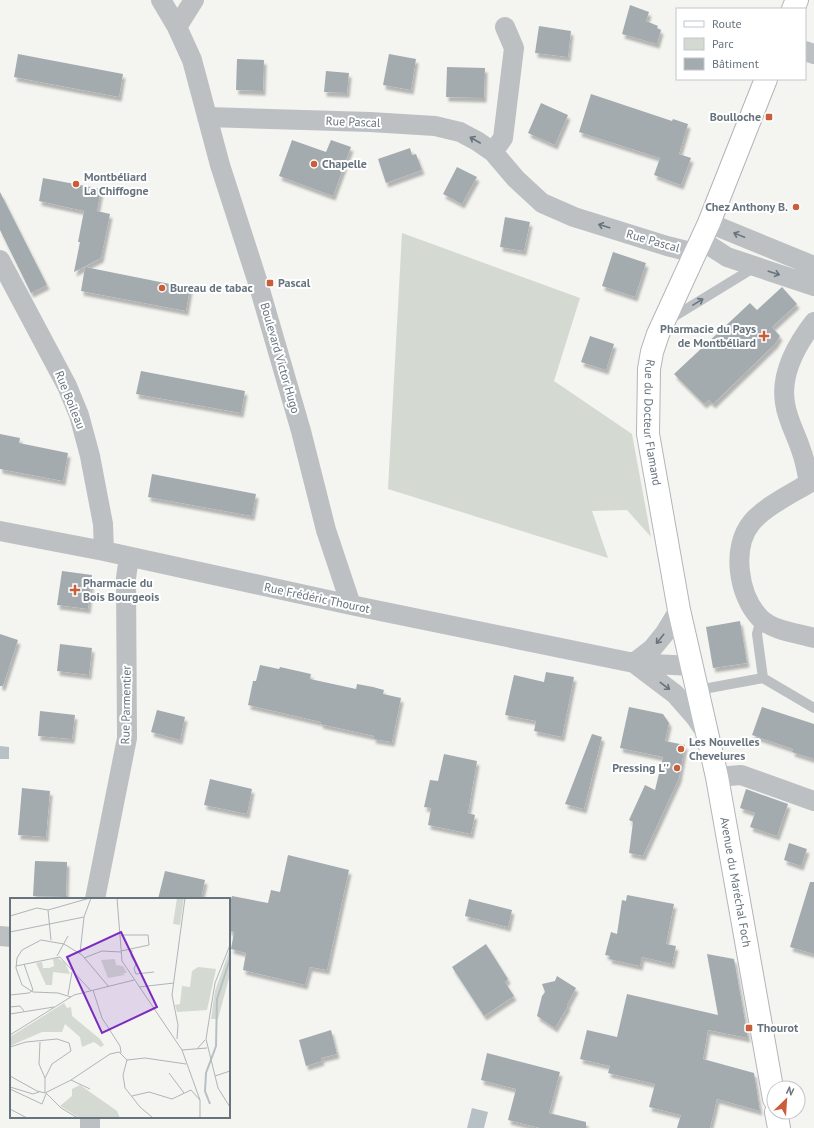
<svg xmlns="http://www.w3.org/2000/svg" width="814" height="1128" viewBox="0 0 814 1128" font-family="'PT Sans',sans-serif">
<defs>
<filter id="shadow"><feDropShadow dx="2.5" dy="4.5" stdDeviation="1" flood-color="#0004"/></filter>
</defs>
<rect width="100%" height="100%" fill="#f4f4f1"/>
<!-- green -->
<path fill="#d4d9d1" d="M402,233L580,298L554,381L632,434L651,537L627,510L592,511L608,558L388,489Z"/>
<!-- water -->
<path fill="#b7c0c4" d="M0,746L9,747V759H0Z
M472,1108L488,1112L484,1128H467Z"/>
<!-- building -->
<path fill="#a4abaf" filter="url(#shadow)" d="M630,5L649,12L646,21L658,26L657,28L661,30L657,44L622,34Z
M539,26L571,31L568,57L535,53Z
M18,54L123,74L119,97L14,77Z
M389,54L416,59L411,90L383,85Z
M237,59L264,60L263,91L236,90Z
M447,67L485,68L484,98L446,97Z
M326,71L349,73L347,93L324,92Z
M591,94L672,121L673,119L688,124L679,154L691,158L681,185L654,175L660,158L579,132Z
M541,103L568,115L555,145L528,133Z
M292,140L326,152L331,140L351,147L333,196L279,176Z
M410,148L412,155L416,154L422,170L386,183L378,159Z
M457,167L477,177L462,204L443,194Z
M43,178L101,189L97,211L110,214L101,258L74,272L80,242H78L84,211L39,201Z
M0,192L47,285L31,293L0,230Z
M505,217L530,222L524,251L500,247Z
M613,252L646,263L635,297L602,286Z
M85,267L190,288L186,311L81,291Z
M782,287L797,304L772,327L780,336L775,344L713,404L709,400L704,404L674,374L750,303L757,310Z
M590,336L614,344L606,370L581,362Z
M141,371L245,391L241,413L136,394Z
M0,434L20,438L19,443L68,453L63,481L0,469Z
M152,474L256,494L252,516L148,497Z
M62,571L92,575L88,609L57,605Z
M740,621L747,663L713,668L706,627Z
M0,634L18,640L3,686H0Z
M60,644L92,648L89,675L57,671Z
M260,665L279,669L280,667L311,674L310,679L356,689L357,684L373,687L384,690L383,694L401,698L392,742L373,739L374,736L320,724L321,722L248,705L253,681H256Z
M546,672L574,677L562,737L534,731L536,721L505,715L514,675L544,682Z
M629,707L663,714L669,723L665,741L685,745L679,778L643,856L629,853L633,822L629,820L645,785L655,790L663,757L620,748Z
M762,707L814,724V759L792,752L793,749L752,735Z
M157,710L185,717L180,740L151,732Z
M40,711L75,715L72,739L38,736Z
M592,734L602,737L584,809L565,804Z
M444,754L477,761L468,813L475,815L471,834L428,825L431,808L424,807L430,780L438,781Z
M210,779L252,789L247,814L204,805Z
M22,788L50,791L46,837L18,835Z
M746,789L788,804L777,836L750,827L755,813L740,808Z
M789,843L807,849L801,866L784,860Z
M288,855L349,870L327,970L310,967L305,985L243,970L246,953L231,949L234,932L229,931V898L231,899L232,896L268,903L271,890L280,892Z
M35,861L67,862L66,897L33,896Z
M165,871L205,880L201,899H158Z
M810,882H814V954L790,947Z
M627,895L674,904L666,944L676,946L672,964L642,957L640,966L609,959L610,956L605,955L611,932L617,934L622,900L626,901Z
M469,899L512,910L508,927L465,916Z
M486,944L508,979L505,982L514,996L484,1016L452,967Z
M707,954L734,959L748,1038L708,1030L703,1059L754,1073L760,1111L717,1099L710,1128H677L681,1115L649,1107L655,1084L608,1073L610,1066L580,1059L587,1030L617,1037L627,994L718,1015Z
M557,976L576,988L567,1005L568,1006L555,1028L537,1016L542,996L545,992L542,984L555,981Z
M331,1030L337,1054L321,1058L322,1061L306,1066L299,1040Z
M487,1053L560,1072L549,1113L586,1122V1128H540L508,1120L516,1089L481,1080Z"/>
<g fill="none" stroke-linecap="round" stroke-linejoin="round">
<defs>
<g id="secondary">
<path d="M793,9L797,0"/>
<path id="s1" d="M766,79L709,223L658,334L652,352L649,369L648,434L679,610L717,777L774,1099"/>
<path d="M776,1112L779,1128"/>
</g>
</defs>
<!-- secondary casing -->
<use href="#secondary" stroke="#b1b5b9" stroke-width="24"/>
<!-- lane -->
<path stroke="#bcc0c2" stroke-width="10" d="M670,319L755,267
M763,678L814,708
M698,690L763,678L757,634L761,618"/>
<!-- street -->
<path stroke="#bcc0c2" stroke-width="20" d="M161,0L177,27L192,60L220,165L258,283L301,431L326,530L351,605
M177,27L194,0
M805,51L814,54
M207,117L370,122L435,126L460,132L477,141L493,152L516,179L542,203L574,217L667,246L695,253
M493,152L503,138L514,48L505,27
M709,223L814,266
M701,240L727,257L814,286
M0,260L67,386L79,415L90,456L103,524L104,551
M814,322C797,344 780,373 785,403C787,419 796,434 801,450C805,460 807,472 809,483C791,494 766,506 752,522C731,547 738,595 760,618C773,631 797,633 814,638
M0,531L104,551L351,605L634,663L692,666
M634,663L675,694L696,718L707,734
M634,663L652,649L665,633L679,610
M717,777L741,775L814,801
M95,899L127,738L126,578L129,557
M0,936L11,937
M90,1117V1128"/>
<!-- secondary -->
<use href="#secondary" stroke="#fff" stroke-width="22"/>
</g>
<!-- one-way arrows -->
<defs><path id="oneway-shaft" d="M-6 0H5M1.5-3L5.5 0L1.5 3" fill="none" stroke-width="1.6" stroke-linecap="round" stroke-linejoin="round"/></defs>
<g stroke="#67747e">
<use href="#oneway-shaft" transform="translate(475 140) rotate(-150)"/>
<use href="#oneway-shaft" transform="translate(604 226) rotate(-163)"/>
<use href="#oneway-shaft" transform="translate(739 235) rotate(-158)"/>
<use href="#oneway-shaft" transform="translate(774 273) rotate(18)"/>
<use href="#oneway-shaft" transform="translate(698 302) rotate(-31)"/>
<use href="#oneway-shaft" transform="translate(660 639) rotate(129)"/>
<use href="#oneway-shaft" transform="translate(665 686) rotate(37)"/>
</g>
<!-- markers -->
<g fill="#cb5e3a" stroke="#fff" stroke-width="1.5">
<rect x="765" y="113" width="8" height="8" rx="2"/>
<circle cx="314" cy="164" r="4"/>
<circle cx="76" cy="184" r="4"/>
<circle cx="796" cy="207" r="4"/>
<rect x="266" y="279" width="8" height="8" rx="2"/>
<circle cx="162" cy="288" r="4"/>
<path d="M762 330h4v4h4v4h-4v4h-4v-4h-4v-4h4z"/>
<path d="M73 584h4v4h4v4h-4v4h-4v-4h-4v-4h4z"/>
<circle cx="681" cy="749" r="4"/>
<circle cx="677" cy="768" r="4"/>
<rect x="745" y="1024" width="8" height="8" rx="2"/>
</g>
<g text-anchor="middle" stroke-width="4" stroke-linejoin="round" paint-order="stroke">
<!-- poi labels -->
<g font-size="12" font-weight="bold" fill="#67747e" stroke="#fff" text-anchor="start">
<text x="761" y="121" text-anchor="end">Boulloche</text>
<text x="322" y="168">Chapelle</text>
<text x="84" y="181">Montbéliard<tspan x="84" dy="14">La Chiffogne</tspan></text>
<text x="788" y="211" text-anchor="end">Chez Anthony B.</text>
<text x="278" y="287">Pascal</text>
<text x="170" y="292">Bureau de tabac</text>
<text x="756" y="333" text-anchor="end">Pharmacie du Pays<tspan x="756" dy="14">de Montbéliard</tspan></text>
<text x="83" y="587">Pharmacie du<tspan x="83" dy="14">Bois Bourgeois</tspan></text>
<text x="689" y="746">Les Nouvelles<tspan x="689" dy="14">Chevelures</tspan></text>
<text x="669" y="772" text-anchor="end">Pressing L''</text>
<text x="757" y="1032">Thourot</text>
</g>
<!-- street labels -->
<g font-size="12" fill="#67747e" stroke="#fff">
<text transform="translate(353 122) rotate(2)" y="4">Rue Pascal</text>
<text transform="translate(653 241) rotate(16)" y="4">Rue Pascal</text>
<text transform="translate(280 358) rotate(74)" y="4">Boulevard Victor Hugo</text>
<text transform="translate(70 400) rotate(68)" y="4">Rue Boileau</text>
<text dy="4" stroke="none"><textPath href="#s1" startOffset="367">Rue du Docteur Flamand</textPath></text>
<text transform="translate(317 598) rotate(12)" y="4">Rue Frédéric Thourot</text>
<text transform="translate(126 705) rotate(-89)" y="4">Rue Parmentier</text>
<text dy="4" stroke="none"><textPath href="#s1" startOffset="835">Avenue du Maréchal Foch</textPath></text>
</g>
</g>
<!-- overview -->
<g transform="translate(10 898)">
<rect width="220" height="220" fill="#f4f4f1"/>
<path d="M167,0H174L170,27L163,26ZM220,51V76L208,121H201L205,93ZM48,60L55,65L60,76L43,74L42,87H36L26,65L32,64L33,70H39L44,68L43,61ZM105,61L106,67L113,68L117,75H113L115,77L98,80L91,62ZM188,69L206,71L197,112L167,114L165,107L170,106L172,88L180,89L182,73ZM54,105L57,110L61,109L62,118L90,141L94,147L91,149L84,144L72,149L70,139L55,126L52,134H32L0,148V139ZM70,187L107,213L110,220H70L50,208L62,198V191Z" fill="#d4d9d1"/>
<path fill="none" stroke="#b7c0c4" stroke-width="2" d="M200,206L195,193L196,175L206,148L207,101L220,61"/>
<path fill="none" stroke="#afb5b9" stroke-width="1" d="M107,0L112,63L172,152L190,202V220M38,12L41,42M0,18L27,10L38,12L80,0M0,34L74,19M111,37H138L139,47L111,53M220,47L205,85L196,141L208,190L220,209M122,52L121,58L126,66L124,71L126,76L144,74M70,55L74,19L81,0M47,58L58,38M74,60L92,53L111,54M6,68L50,59L81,93M129,89L164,85M83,92L92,120L110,148L111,155M0,97L19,95L23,92L14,66M58,97L62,74M61,99L48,95L23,94L12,87L6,70L7,60L12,52L31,42L54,46L72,57L99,89M0,109L10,108L14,113M0,116L44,109M0,137L64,97L124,82M167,141L168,127L162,97L175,0M30,144L29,166L35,180V195M0,149L16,144L47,141L59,145L61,153L42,166L35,180M187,151L195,142M172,152L197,150M117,162L113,177L115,190L130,209L143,220M117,162L135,160L176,166M159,175L174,195M0,178L27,193L35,195L61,182L100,156L109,154L117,162M205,178L220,173M61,182L80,191M0,189L23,196L29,194M0,191L32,206L36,196M36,195L51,210L68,220M122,198L139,194L162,201L181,192L190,202M0,211L17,220"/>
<path fill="#7b2cbf" fill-opacity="0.15" stroke="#7b2cbf" stroke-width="2" d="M111,34L147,109L92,135L57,59Z"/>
<rect width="220" height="220" fill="none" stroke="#67747e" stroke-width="2"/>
</g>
<!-- legend -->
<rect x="676" y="8" width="130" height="72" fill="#ffffff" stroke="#c2c7cb"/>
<rect x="684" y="21" width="20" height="6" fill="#ffffff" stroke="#c2c7cb"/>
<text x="712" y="28" font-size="12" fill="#67747e">Route</text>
<rect x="684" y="38" width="20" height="12" fill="#d4d9d1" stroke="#c2c7cb"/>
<text x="712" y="48" font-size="12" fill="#67747e">Parc</text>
<rect x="684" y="58" width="20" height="12" fill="#a4abaf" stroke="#c2c7cb"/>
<text x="712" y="68" font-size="12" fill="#67747e">Bâtiment</text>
<!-- north arrow -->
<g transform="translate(786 1100) rotate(25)"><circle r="19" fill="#ffffff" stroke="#c2c7cb"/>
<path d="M0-3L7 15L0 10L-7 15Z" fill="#cb5e3a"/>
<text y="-6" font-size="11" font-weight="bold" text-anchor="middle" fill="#67747e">N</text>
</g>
</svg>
